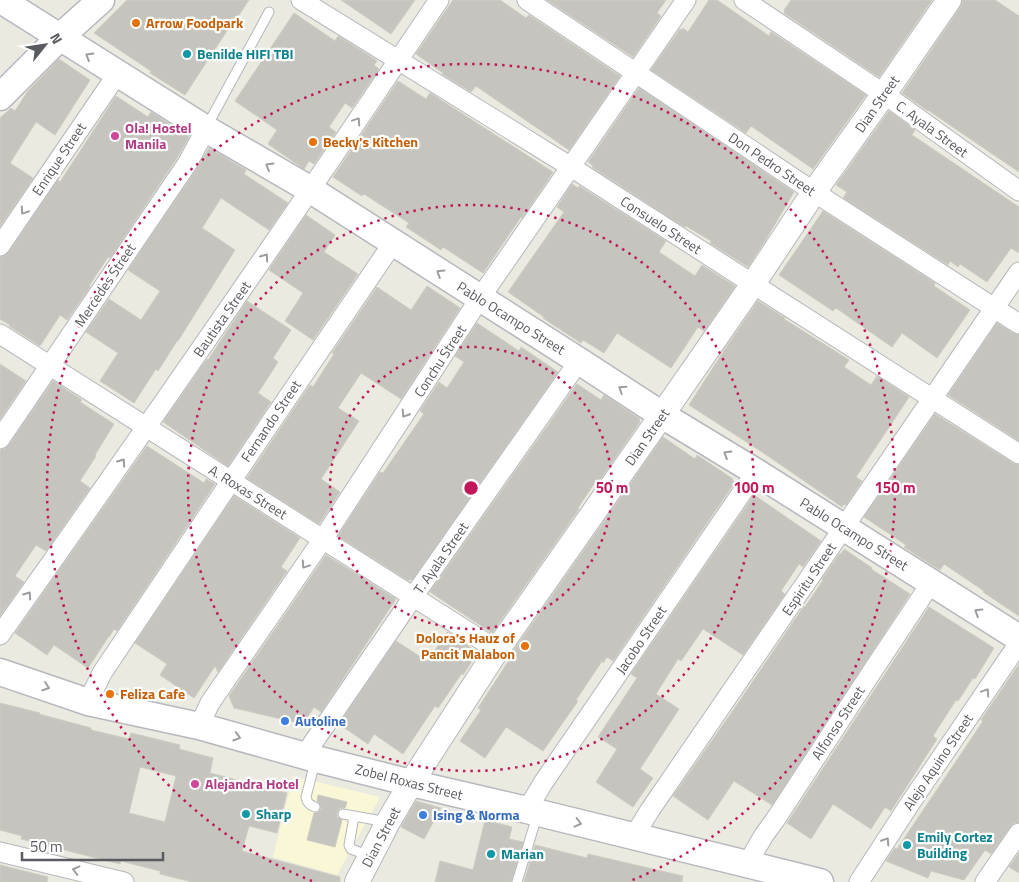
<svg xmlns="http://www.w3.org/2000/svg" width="1019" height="882" viewBox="0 0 1019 882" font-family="'Titillium Web',sans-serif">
<rect width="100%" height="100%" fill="#eaeae0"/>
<!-- commercial -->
<path fill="#f9f7d6" d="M293,776L380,797L337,875L273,857Z"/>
<!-- building -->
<path fill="#c6c4be" stroke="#ceccc0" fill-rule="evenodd" d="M127,0H249L233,24L232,23L185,95L150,73L151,71L94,33Z
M341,0H415L391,34Z
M453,0H500L526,18L529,15L620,76L569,150L476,86L471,92L442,74L443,73L416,54Z
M547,0H666L657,13L661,16L633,57Z
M709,0H717L769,36L771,32L866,95L813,169L751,126L746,133L651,70L680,29L682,30L683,28L688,32Z
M791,0H932L879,77L784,13L785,11L784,10Z
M963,0H995L1019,16V172L963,134L928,110V111L902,93L960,8Z
M294,13L335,41L338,36L373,58L377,61L374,65L379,69L352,108L345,103L329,127L336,132L314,164L309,161L304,169L268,144L277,130L235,101Z
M59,59L90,80L55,135L36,122L10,163L33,178L0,226V118L11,108L15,111L28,91Z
M398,81L426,99L430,93L553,172L522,218L521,217L483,273L443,247L441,250L406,227L409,223L364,194L362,196L333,177Z
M639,88L794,192L765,241L748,267L710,243L711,241L686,226L685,227L678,223L592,167L593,166L588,162Z
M116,96L148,117L151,112L189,137L177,158L110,258L108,257L89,286L90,287L67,320L60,315L40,346L9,326L10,325L0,319V257L5,256L9,252L58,180L60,182Z
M889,111L915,130L912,135L1019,207V253L1011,248L987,282L960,264L958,267L950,261L948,265L843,198L847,192L836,185Z
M209,148L246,170L244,174L288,203L269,230L221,198L202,228L235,250L178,341H177L158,371L156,369L134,403L100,381L118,353L86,332L109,299L141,320L160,291L128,270L196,170Z
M572,184L578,188L579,186L666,241L659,252L695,276L702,265L735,286L704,331L698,327L671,368L617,333L604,353L583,340L581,343L543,318L544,317L508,292L564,212L557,207Z
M823,211L935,283L934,286L970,310L937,358L902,333L892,347L836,308L833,311L779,275Z
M306,215L335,235L324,252L358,274L313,340L285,321L303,293L269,270Z
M427,286L460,308L401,399L361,373L338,408L359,421L321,479L340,492L319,524L247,478L310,385L313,387L334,354L332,353L377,287L411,310Z
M247,301L291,330L273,358L278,362L258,393L271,402L228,466L163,422L207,359L208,360Z
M758,301L785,318L784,319L849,360L844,367L871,385L877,376L909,397L856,477L862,481L846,505L844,504L842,507L765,454L689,405L727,346Z
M477,323L519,351L521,347L558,372L412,580L410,579L409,581L338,536L380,472L383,473L424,414L420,411L439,382L447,388L464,362L455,356Z
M997,323L1013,333L1019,335V441L948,395Z
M0,364L26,381L0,419Z
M53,381L82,400L80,402L114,424L95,455L96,456L80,481L90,488L46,551L36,545L15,576L24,582L0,616V450L5,449L9,445Z
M577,384L601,400L604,395L640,419L639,421L640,422L599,481L597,479L578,508L579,509L492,633L430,592Z
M935,414L1013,463L1019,465V616L983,592L984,591L944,564L940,570L932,565L904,547L906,545L864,517Z
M663,437L695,459L697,455L733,479L732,480L735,482L613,661L607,657L603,663L602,661L576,700L578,701L543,751L506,727L485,758L460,741L481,710L478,708L515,651L514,650Z
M147,446L204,483L206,479L215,484L117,631L114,629L109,637V636L88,668L54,645L47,655L15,633Z
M754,495L821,541L803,567L799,564L781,591L785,594L743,655L703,629L681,661L678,659L656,694L679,709L640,769L653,778L633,807L596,782L617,749L598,737L637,678L631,674Z
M234,496L300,538L281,567L287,571L218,672L215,666L194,698L160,675L167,664L135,643Z
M844,549L872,568L871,569L910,594L772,805L734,781L708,820L673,796L732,712L804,606L805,607L823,580L822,579L840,553L841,554Z
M326,555L396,599L321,712L314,707L303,724L234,708L229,696Z
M929,607L994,648L975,679L973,678L958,701L956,700L933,736L937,739L891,811L885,807L871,829L833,804L811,839L787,823Z
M447,632L478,652L463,675L462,673L438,708L435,706L403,754L374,734L368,744L339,724L396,641L427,661H428Z
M1019,664V822L1014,823L1010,827L991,854L985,850L964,880L931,871L928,878L886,861L895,848L897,849L961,754L983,721L981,720Z
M0,703L40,713L39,714L91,728V730L129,739L131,733L180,745L179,749L213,758L210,773L287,793L277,833L249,826L242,851L340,877V882H192L160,874V871L121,861L120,864L21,839L22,836L0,830ZM140,767L176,776L165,822L129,813Z
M318,795L347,802L345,808H340L337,812V817L342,820L335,847L307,840L314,813L318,812L321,809L320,804L317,801Z
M416,801L441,808L424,839L401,827Z
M485,820L512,827L509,839L523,842L511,882H435L440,861L473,870Z
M535,845L587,858L588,854L683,876L682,882H524Z
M1019,853V873L1009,867Z
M0,865L48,877L47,882H0Z"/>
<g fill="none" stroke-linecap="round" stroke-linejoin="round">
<defs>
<path id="service" d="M207,126L269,12
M315,807C310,805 307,803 306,797L315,762
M343,814L387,822
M354,817L349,845L351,849L370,856
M517,882L537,816"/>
<path id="minor" d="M301,0L571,167L753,284L1019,454
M527,0L814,192L1019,324
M744,0L884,94L1019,191
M0,246L118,73
M0,334L497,650
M0,439L187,164L206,129
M0,635C149,425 295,214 439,0
M88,702L102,673L231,481L393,243
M199,726L210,703L323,539L480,298L686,0
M304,756L413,597L579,361
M527,810L543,783L756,472
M634,836L650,810L1019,272
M0,852L124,882
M747,864L764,835L775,820L873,670L931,583
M859,882L911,802L1019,643
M985,882L1019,833"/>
<path id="tertiary" d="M357,882L388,822L411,783L497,650L662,415L753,284L814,192L884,94L949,0"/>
<path id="secondary" d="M1,0L206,129L311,190L579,361L662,415L756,472L1019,638
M0,97L60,37L101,0
M0,672L88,702L199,726L316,759L411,783L527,810L820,882"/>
</defs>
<!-- service casing -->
<use href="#service" stroke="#b6b7bc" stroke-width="11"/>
<!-- minor casing -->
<use href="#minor" stroke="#b6b7bc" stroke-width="21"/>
<!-- tertiary casing -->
<use href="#tertiary" stroke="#b6b7bc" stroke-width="26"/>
<!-- secondary casing -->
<use href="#secondary" stroke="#b6b8be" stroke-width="29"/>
<!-- service -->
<use href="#service" stroke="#fff" stroke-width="9"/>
<!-- minor -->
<use href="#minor" stroke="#fff" stroke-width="19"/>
<!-- tertiary -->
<use href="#tertiary" stroke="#fff" stroke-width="24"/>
<!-- secondary -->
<use href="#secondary" stroke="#fff" stroke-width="26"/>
</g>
<!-- one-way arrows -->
<defs><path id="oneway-chevron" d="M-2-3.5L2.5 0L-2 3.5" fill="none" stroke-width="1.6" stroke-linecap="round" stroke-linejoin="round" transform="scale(1.25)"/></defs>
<g stroke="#9b9da0">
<use href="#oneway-chevron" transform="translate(89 56) rotate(-149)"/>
<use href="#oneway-chevron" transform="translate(357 121) rotate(-56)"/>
<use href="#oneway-chevron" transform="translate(269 166) rotate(-149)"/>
<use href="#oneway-chevron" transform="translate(24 211) rotate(124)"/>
<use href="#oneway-chevron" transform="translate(265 257) rotate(-55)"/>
<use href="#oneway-chevron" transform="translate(440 273) rotate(-148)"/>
<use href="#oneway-chevron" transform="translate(622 389) rotate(-147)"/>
<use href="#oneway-chevron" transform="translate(405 414) rotate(123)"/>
<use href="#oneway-chevron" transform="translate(727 454) rotate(-149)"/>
<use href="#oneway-chevron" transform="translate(122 462) rotate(-55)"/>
<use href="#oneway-chevron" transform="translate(305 565) rotate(124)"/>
<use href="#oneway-chevron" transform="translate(28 595) rotate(-55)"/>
<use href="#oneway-chevron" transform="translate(978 612) rotate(-148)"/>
<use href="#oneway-chevron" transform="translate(46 687) rotate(19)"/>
<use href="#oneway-chevron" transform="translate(986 692) rotate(-56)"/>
<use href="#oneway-chevron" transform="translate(237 737) rotate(16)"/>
<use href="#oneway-chevron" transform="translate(578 823) rotate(14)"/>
<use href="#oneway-chevron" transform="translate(886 841) rotate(-57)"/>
<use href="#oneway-chevron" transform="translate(76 870) rotate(-166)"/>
</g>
<!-- distance rings -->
<g fill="none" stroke="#c2185b" stroke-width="2.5" stroke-dasharray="2.5 5">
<circle cx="471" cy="488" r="141"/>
<circle cx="471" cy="488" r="283"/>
<path d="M312 881A424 424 0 1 1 630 881"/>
</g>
<!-- markers -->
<g fill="#e8710a" stroke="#fff" stroke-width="2">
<circle cx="136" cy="23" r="5"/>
<circle cx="313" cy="142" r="5"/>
<circle cx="525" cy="646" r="5"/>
<circle cx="110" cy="694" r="5"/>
</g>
<g fill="#0f9aa8" stroke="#fff" stroke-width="2">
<circle cx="187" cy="54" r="5"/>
<circle cx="246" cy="814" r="5"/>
<circle cx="907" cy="845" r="5"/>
<circle cx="491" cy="854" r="5"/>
</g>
<g fill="#d1479c" stroke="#fff" stroke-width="2">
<circle cx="115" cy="136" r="5"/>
<circle cx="195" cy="784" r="5"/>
</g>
<g fill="#3f7fe0" stroke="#fff" stroke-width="2">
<circle cx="285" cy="721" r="5"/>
<circle cx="423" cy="815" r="5"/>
</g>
<g text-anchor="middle" stroke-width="4.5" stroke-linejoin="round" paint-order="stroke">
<!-- food labels -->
<g font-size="14" font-weight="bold" fill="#c56008" stroke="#fff" text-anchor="start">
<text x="146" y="28">Arrow Foodpark</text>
<text x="323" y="147">Becky's Kitchen</text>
<text x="515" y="643" text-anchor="end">Dolora's Hauz of<tspan x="515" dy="16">Pancit Malabon</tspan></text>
<text x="120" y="699">Feliza Cafe</text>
</g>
<!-- culture labels -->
<g font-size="14" font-weight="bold" fill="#0d838f" stroke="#fff" text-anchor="start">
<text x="197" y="59">Benilde HIFI TBI</text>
<text x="256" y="819">Sharp</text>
<text x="917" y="842">Emily Cortez<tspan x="917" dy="16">Building</tspan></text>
<text x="501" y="859">Marian</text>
</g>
<!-- street labels -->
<g font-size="14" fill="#595b60" stroke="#fff">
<text transform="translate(877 104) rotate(-55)" y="5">Dian Street</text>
<text transform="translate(932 129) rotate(36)" y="5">C. Ayala Street</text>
<text transform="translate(59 159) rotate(-56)" y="5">Enrique Street</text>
<text transform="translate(772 164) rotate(34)" y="5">Don Pedro Street</text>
<text transform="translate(661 225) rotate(33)" y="5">Consuelo Street</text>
<text transform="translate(105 285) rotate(-56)" y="5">Mercedes Street</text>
<text transform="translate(511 318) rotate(32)" y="5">Pablo Ocampo Street</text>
<text transform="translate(222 319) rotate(-55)" y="5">Bautista Street</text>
<text transform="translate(440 361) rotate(-57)" y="5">Conchu Street</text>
<text transform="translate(271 421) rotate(-56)" y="5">Fernando Street</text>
<text transform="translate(647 437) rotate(-55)" y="5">Dian Street</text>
<text transform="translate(248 492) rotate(32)" y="5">A. Roxas Street</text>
<text transform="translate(854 534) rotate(32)" y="5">Pablo Ocampo Street</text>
<text transform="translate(441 558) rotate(-55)" y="5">T. Ayala Street</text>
<text transform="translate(809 579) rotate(-56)" y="5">Espiritu Street</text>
<text transform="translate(641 640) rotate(-56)" y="5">Jacobo Street</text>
<text transform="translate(838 723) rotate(-57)" y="5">Alfonso Street</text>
<text transform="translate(938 762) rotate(-56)" y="5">Alejo Aquino Street</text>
<text transform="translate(409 782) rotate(14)" y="5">Zobel Roxas Street</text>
<text transform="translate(381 837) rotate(-62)" y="5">Dian Street</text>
</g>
<!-- hotel labels -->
<g font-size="14" font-weight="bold" fill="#b23c85" stroke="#fff" text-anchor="start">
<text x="125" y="133">Ola! Hostel<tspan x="125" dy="16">Manila</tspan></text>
<text x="205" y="789">Alejandra Hotel</text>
</g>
<!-- shop labels -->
<g font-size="14" font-weight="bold" fill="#366cbe" stroke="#fff" text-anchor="start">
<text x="295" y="726">Autoline</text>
<text x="433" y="820">Ising &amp; Norma</text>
</g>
</g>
<circle cx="471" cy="488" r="8" fill="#c2185b" stroke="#fff" stroke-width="2.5"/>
<g font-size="15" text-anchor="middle" font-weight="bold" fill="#c2185b" stroke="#fff" stroke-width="4.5" stroke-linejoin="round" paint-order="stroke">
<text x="612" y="493">50 m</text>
<text x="754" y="493">100 m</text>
<text x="895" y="493">150 m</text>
</g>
<!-- north arrow -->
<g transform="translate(45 45) rotate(60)" stroke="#ffffff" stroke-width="4" paint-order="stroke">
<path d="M0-4L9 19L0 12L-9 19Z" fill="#595b60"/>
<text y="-8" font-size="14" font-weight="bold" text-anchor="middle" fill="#595b60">N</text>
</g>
<!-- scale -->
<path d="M22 852v8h141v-8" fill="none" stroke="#595b60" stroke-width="2.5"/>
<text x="30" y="852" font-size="15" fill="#595b60" stroke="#ffffff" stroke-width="4" paint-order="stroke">50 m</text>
</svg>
